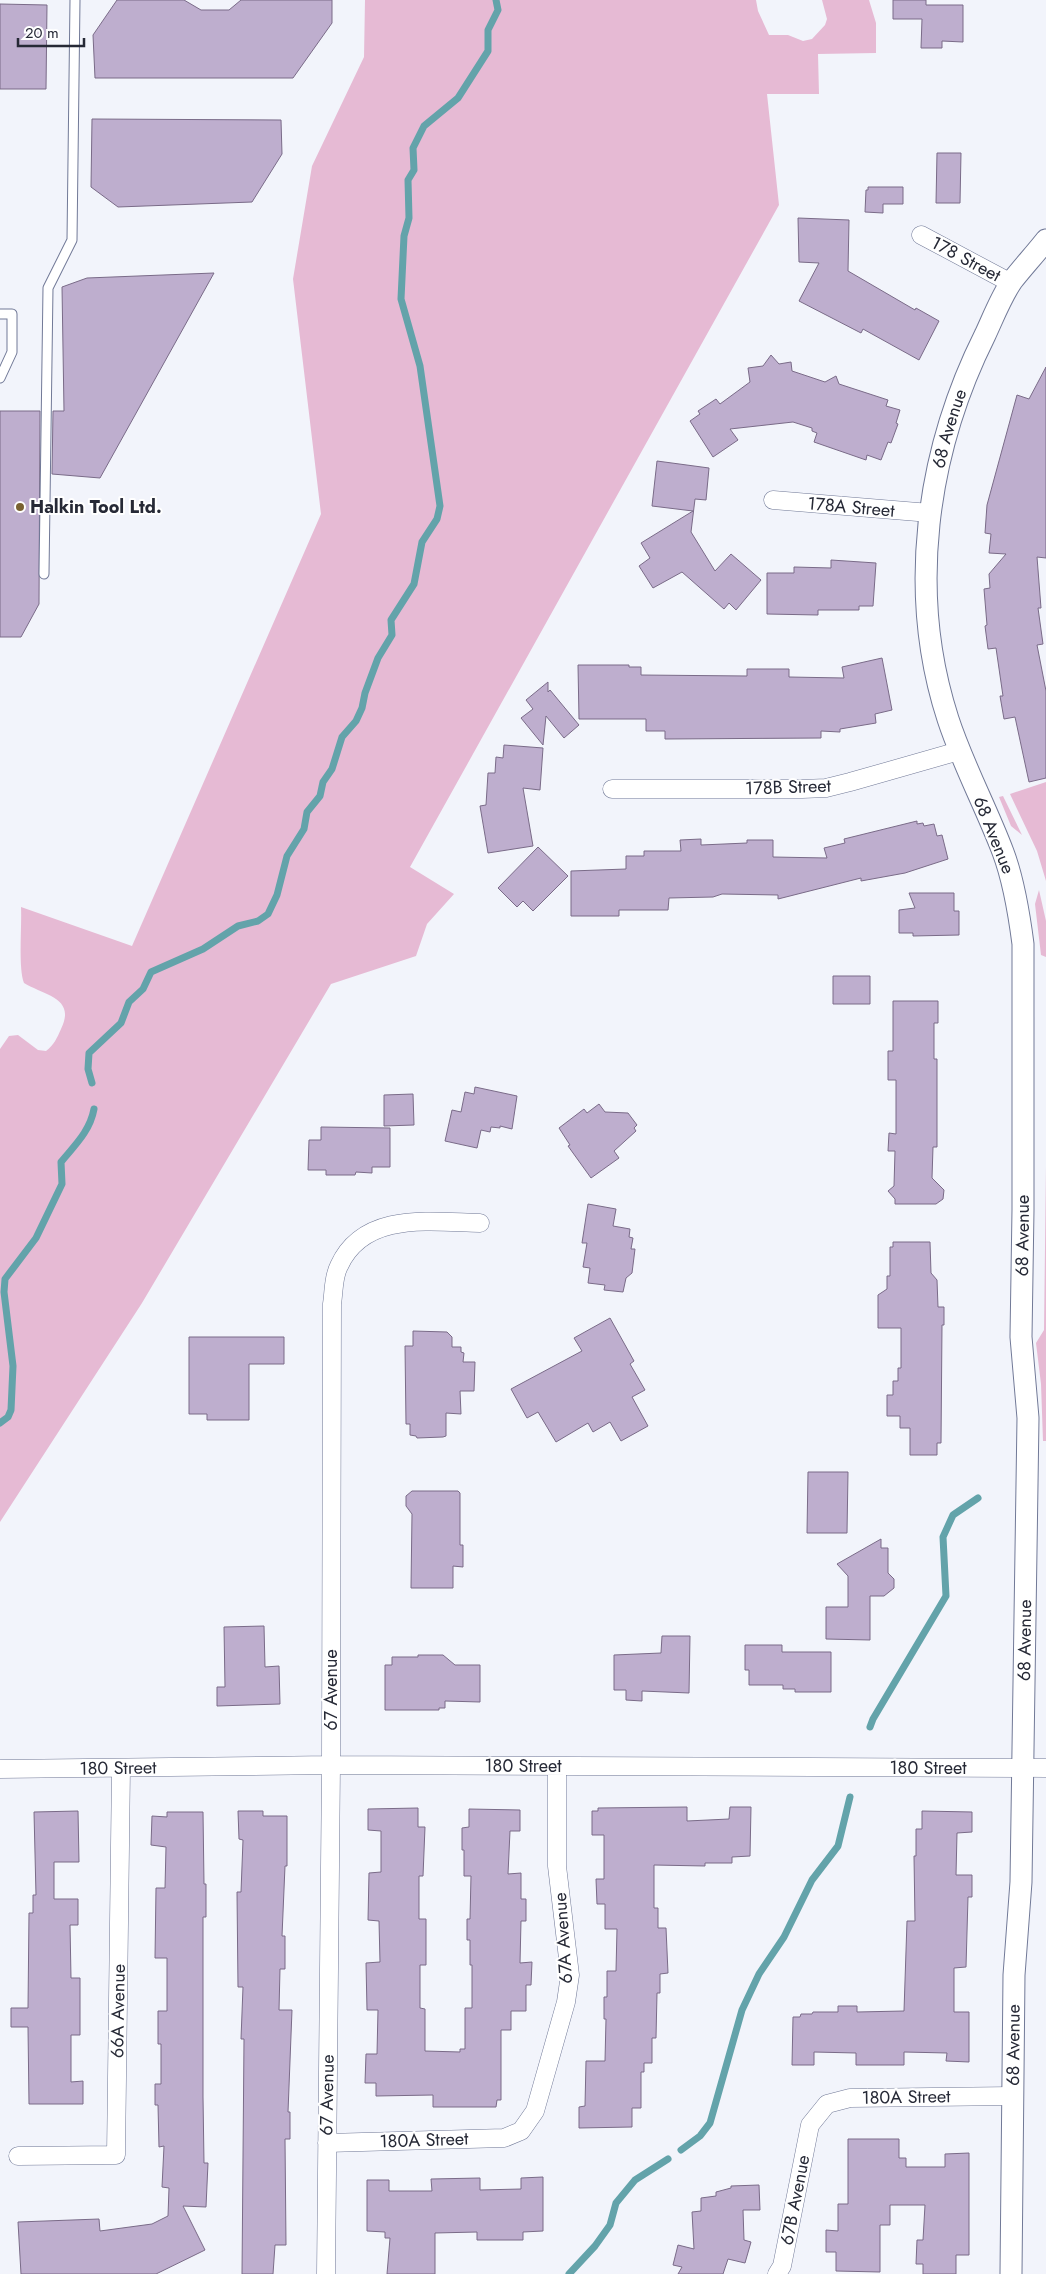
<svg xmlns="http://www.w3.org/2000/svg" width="1046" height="2274" viewBox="0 0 1046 2274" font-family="Jost,sans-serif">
<rect width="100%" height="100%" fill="#f2f4fb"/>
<!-- green -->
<path fill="#e6bad4" d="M365,0H756L758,11L769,35H788L803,41L812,39L825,25L827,19L822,0H869L876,23V53L818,54L819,94H767L779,205L410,867L454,894L427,924L416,956L331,984L142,1303L0,1522V1049L9,1036L18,1035L38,1050L46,1051C54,1045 57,1038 61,1029C76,998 46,996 24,983C18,968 22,927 21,907L132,946L321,514L293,279L312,166L364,57Z
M1046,782V881L1037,851L1010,794Z
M1003,796L1022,835L1011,826L999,797Z
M1039,890L1046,921V957L1041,955L1035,904Z
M1046,1166V1441H1043L1041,1384L1036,1343L1044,1330Z"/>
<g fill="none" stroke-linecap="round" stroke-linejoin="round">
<!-- stream -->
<path stroke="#63a3aa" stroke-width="7" d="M92,1083L88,1069L89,1053L121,1023L129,1002L143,989L151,972L203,949L238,926L258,921L268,914L277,895L287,856L304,829L307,812L320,796L323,782L332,769L342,737L356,721L362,708L365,693L378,658L392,635L391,620L414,584L422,542L437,519L440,506L420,366L401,299L404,236L409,218L408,180L414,170L413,148L424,126L458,98L488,51V30L498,10L496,0
M0,1423L8,1417L11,1410L13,1366L4,1292L5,1279L36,1238L62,1184L61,1162C75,1145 90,1131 94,1109
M870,1727L873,1719L946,1596L943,1537L953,1515L978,1498
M681,2150L700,2136L710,2123L742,2010L759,1974L784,1937L812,1880L838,1846L850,1797
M569,2274L595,2246L610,2225L616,2203L635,2180L668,2159"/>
</g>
<!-- building -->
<path fill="#beaece" stroke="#7a6b88" d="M117,0H184L201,10H229L241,0H332V23L293,78H95L93,35Z
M893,0H926V5H963V42L942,41V48H921L922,19H893Z
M0,4L47,5L46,89H0Z
M92,119L281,120L282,154L252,202L118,207L91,187Z
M937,153H961L960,203H936Z
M868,187H903V204H883V213L865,212L866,190H868Z
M798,218L849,220L848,271L915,310L916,308L939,321L919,360L863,329L861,333L799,301L819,263L799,262Z
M214,273L100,478L52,474L53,411H64L62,287L87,278Z
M771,355L779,364L791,362L792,371L825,382L836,376L839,384L888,400L886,406L900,410L896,423L898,424L891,443L888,442L881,460L867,455L866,460L814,442L817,433L812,431V428L793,422L730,429L738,440L713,457L690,421L700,414L698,411L716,399L720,404L750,382L748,368L763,366Z
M1046,367V558L1037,557L1041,608H1038L1043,644L1037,645L1046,691V778L1029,782L1015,717L1004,719L1000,696H1003L996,648L988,649L985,626L987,625L984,589L990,588L989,574L1006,554L989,553L991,534L985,533L987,505L1017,395L1029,399Z
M0,411H40L39,604L21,637H0Z
M657,461L709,468L706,500L695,499L691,532L715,571L731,554L761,580L736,610L729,603L724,609L682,572L653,588L639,566L650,558L641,543L693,511L652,506Z
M831,560L876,563L873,606H859V610H818V615L767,614V573H794V567L831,568Z
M882,658L892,710L875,714L876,723L840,729V732L821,731V738L665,739V731H646V719H579L578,665H629V667H641V675L747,676V669H789V677L844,678L842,667Z
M548,682V692L550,690L579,725L564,738L546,716L543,745L521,718L533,709L526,700Z
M504,745L543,748L540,790L523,788L533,846L488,853L480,806L486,805L488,773H495L496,757L503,758Z
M917,821V824L923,823L924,826L934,824L937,836L942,835L948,859L905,873L861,881V878L778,899V895L722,894L713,897L669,898L668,910H619V916H571V871L626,869V856H644V851H681L680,840L701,839V845L747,843V840H773V857L827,858L824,848L845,843L844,839Z
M538,847L568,876L533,911L523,901L517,907L498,888Z
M909,893H954V911H959V935L913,936V933H899V910L915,908Z
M833,976H870V1004H833Z
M893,1001H938V1023H934V1059H937V1147H933L932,1178L944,1190L943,1199L936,1204H895V1199L888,1191L894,1186L895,1151H888L889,1133L896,1134V1080H888V1051H893Z
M475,1087L517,1096L512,1129L500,1126V1128L491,1127L490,1132L481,1130L477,1148L445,1141L452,1110L461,1112L465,1092L474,1094Z
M413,1094L414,1125L384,1126V1095Z
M599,1104L605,1112L628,1113L637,1125L634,1128L636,1131L614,1151L619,1158L591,1178L568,1146L570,1145L559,1128L584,1109L587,1113Z
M321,1127L390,1128V1167H372V1173L356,1172L355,1175H326V1170H308L309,1140H321Z
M588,1204L616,1209L613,1226L630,1229L629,1237L633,1238L631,1249H635L632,1273L626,1278L623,1292L604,1290L605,1285L588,1283L590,1268L583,1267L587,1243H582Z
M893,1242H930L931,1273L937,1280L938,1307H944V1325H942L941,1443H937V1455H910V1428H900V1416H887V1395H893V1381H898V1368H901V1328H878V1295L887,1289V1276H890V1247H893Z
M610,1318L634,1361L630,1364L645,1390L632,1397L648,1426L621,1441L610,1422L593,1432L588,1423L556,1442L538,1412L527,1418L511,1389L582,1351L574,1338Z
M413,1331L447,1332L452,1337V1347H461V1352L464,1353L463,1362H475L474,1391H460L461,1414L446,1413V1436L443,1437L417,1438L416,1436L410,1435V1424H406L405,1346H413Z
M189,1337H284V1364H249V1420H207V1414H189Z
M808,1472H848L847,1533H807Z
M412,1491H458L460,1493V1545H463V1567L453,1566V1588H411L412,1514L406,1506V1496Z
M881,1539V1548H888V1573L894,1579V1588L884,1596H870V1640L826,1639V1607H848V1576L837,1564Z
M264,1626L265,1667L279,1666L280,1704L217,1706V1687H225L224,1627Z
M662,1636H690L689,1693L642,1691V1701L626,1700V1690H614V1655L661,1653Z
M745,1645H782V1652H831V1692H795V1689H783V1685H749V1670H745Z
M418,1655H443L455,1665H480V1702L445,1701V1708H439V1710H385V1665H392V1657H418Z
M687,1807V1821L729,1819L730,1807H751L750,1856L732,1857V1863H705V1866L654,1865V1908H658V1928H666L668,1973L660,1974V1993H657L656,2038H652V2063H644V2072H641V2108H632V2127L579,2128V2107L585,2106L586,2061H605L606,2019H604V1997H607V1971H616L617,1929H605V1904H597L596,1879H604V1835H592V1811H598V1808Z
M418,1808V1827H425L423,1876H419V1919H426V1965H420V2008L425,2009V2051L460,2052V2049H465V2008H472V1965H470V1940H467V1919H470L471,1876H464V1850H462V1828L469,1827V1809L520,1810V1831H510L508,1874L521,1873V1899H526V1921H521L520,1963L532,1962L531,1985H526V2011H511V2030H501V2100H497L496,2107H433V2095L376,2096V2083H365L366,2054H377L378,2010H367L366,1963L380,1962L379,1921L368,1920L369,1873L381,1872V1831L368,1830V1809Z
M78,1811L79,1862H54V1899H78V1925H70L71,1978H80V2035H71V2082L83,2081V2104H29L28,2027H11V2008H28L29,1913H33V1895H36L34,1812Z
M238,1811H263V1816H287V1866H285L282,1936H285V1969H280L279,2010H292L288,2112H290V2139H285L286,2245H275L273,2274H242L244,2039H241L243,1987H238L237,1892H241L243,1840L239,1839Z
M922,1811L972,1812V1832L957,1833L956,1875H972V1897H968L966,1967L954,1968V2012H969V2062L946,2061L947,2053L904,2052V2065H856V2053L814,2052V2065H792L793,2017H800L801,2014H812L813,2012H838V2006H857V2012L904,2011L907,1921H915L914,1856H916V1829H922Z
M167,1812H203L204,1884H206V1917H203V2097L204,2163H208L206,2207L183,2206L205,2250L156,2274H21L18,2222L99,2219L100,2231L152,2224L168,2216L169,2188L162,2187L164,2146L159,2147L158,2105H155V2084H161V2044H158V2011H167V1958H155L156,1888H165L166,1847L151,1845L152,1816L167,1817Z
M848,2139H899V2158H906V2167H945V2154L969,2153V2255H956V2274H923V2264H916L917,2240H923L925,2205H890V2225H880V2272L836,2271V2252H826V2230L838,2231V2204H848Z
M543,2177V2231L523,2232V2240H477V2232L435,2233V2274H387L390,2238H385V2232L367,2231V2180H389V2191H432L431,2179L480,2178V2190L521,2189V2178Z
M759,2185L760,2210H743L744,2240L751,2242L745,2263L728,2259L723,2274H678L682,2267L673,2265L678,2245L694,2249L692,2212L701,2211V2198L716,2196V2192L731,2188V2186Z"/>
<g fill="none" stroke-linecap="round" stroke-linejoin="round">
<defs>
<path id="service" d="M0,314H12V352L0,378
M44,574L48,288L72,240L75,0"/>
<path id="minor" d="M921,235L1011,283
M773,500L930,513
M612,789H802L826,788L850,782L959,751
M0,1769L331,1765L1046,1768
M327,2143L504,2138L521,2131L535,2111L566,2002L570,1975L557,1866V1766
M18,2156L116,2155L121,1768
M326,2274L331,1765L332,1304C334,1292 333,1277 339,1266C364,1211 431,1222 480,1223
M777,2274L782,2266L810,2125L827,2104L850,2098L1012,2096"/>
<g id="tertiary">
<path id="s1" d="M1011,2274L1014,1975L1021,1882L1028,1418L1021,1337L1023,1210V944C1019,913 1014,881 1003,852C986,807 963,765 948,719C907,593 926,453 985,335C993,318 1001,297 1012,281C1023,267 1035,254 1046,240"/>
</g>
</defs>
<!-- service casing -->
<use href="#service" stroke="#717997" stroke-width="11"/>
<!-- minor casing -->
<use href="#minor" stroke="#717997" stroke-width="19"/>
<!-- tertiary casing -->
<use href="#tertiary" stroke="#717997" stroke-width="23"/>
<!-- service -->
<use href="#service" stroke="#fff" stroke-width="9"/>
<!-- minor -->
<use href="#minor" stroke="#fff" stroke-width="18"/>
<!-- tertiary -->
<use href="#tertiary" stroke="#fff" stroke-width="21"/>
</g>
<!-- markers -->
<circle fill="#796232" stroke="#fff" stroke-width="2" cx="20" cy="507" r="5"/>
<g text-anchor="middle" stroke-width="4" stroke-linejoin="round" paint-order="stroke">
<!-- street labels -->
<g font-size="18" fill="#262936" stroke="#fff">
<text transform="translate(966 259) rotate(28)" y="6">178 Street</text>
<text dy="6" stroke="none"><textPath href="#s1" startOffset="1864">68 Avenue</textPath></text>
<text transform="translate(851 507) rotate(5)" y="6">178A Street</text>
<text transform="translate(788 787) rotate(-2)" y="6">178B Street</text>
<text transform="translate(994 835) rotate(68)" y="6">68 Avenue</text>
<text dy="6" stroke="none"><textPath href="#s1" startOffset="1039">68 Avenue</textPath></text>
<text dy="6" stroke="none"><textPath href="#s1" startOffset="634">68 Avenue</textPath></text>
<text transform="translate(331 1690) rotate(-90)" y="6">67 Avenue</text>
<text x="523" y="1772">180 Street</text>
<text transform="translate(118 1768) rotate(-1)" y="6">180 Street</text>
<text x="928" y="1774">180 Street</text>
<text transform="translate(563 1938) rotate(-94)" y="6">67A Avenue</text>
<text transform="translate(118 2011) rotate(-89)" y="6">66A Avenue</text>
<text dy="6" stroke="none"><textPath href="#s1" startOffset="229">68 Avenue</textPath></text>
<text transform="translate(327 2095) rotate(-89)" y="6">67 Avenue</text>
<text transform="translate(906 2097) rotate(-1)" y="6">180A Street</text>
<text transform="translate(424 2140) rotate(-2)" y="6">180A Street</text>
<text transform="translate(795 2200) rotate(-79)" y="6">67B Avenue</text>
</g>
<!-- poi labels -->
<g font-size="18" font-weight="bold" fill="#262936" stroke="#fff" text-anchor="start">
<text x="30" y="513">Halkin Tool Ltd.</text>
</g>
</g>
<!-- scale -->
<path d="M18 38v8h66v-8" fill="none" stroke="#262936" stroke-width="2.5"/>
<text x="25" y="38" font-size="15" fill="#262936" stroke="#ffffff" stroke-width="4" paint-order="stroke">20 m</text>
</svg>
